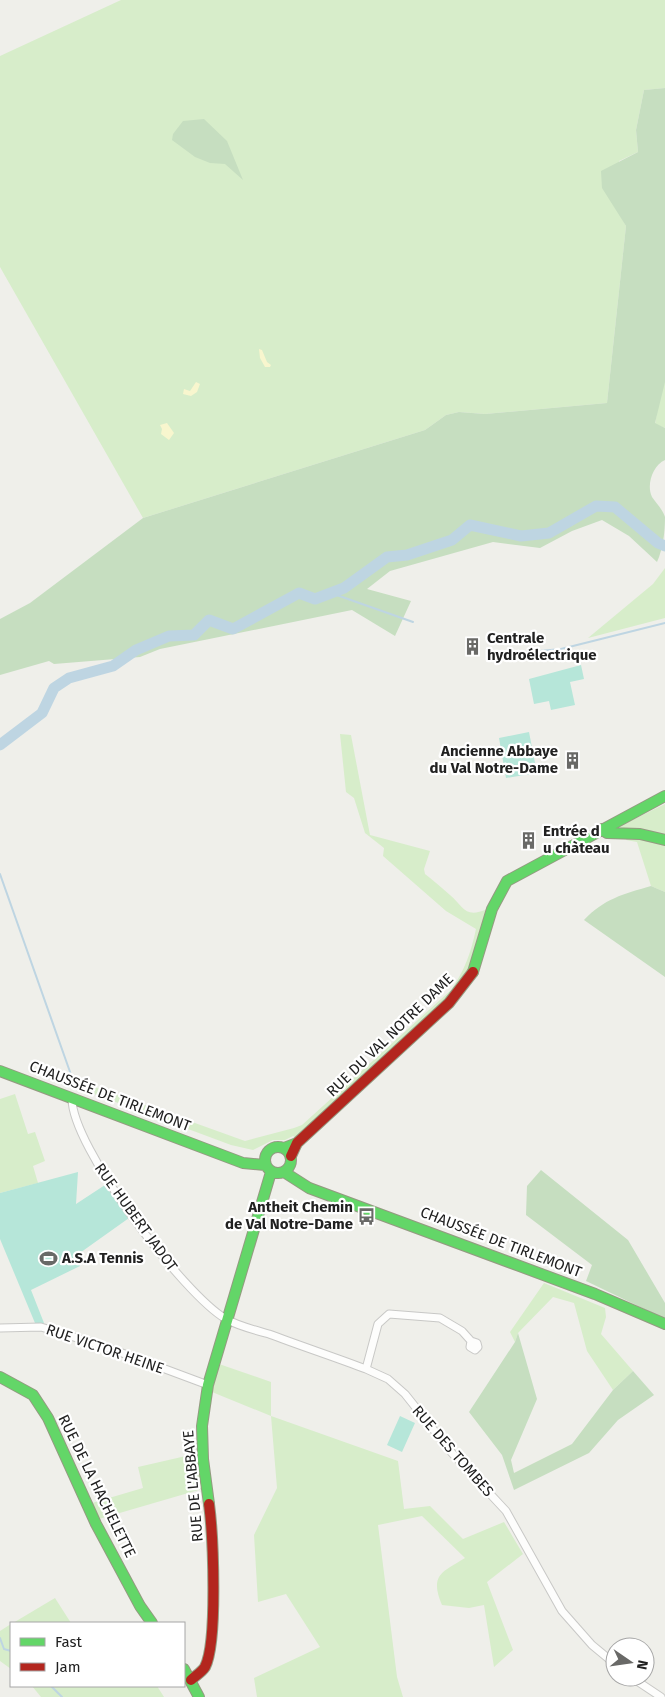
<svg xmlns="http://www.w3.org/2000/svg" width="665" height="1697" viewBox="0 0 665 1697" font-family="'Fira Sans',sans-serif">
<rect width="100%" height="100%" fill="#efefea"/>
<!-- grass -->
<path fill="#d7edca" d="M121,0H665V88L644,90L636,130L638,152L619,161L620,215L626,226L607,403L485,414L459,412L446,415L425,430L143,518L0,267V56Z
M665,365V428L655,424Z
M665,568V618L588,638L653,584Z
M340,734L351,735L370,835L430,851L424,869L425,874C434,881 442,888 450,895C464,907 465,919 487,909L474,957L459,988L296,1138L293,1136L285,1140H273L253,1150L231,1145L78,1088L81,1082L245,1141L294,1128L302,1125L451,990C465,970 471,952 476,929L446,911L383,856L384,848L365,833L354,798L346,792Z
M665,804V892L651,886L637,842L626,840L630,831L620,829V826Z
M15,1094L28,1134L35,1132L45,1161L33,1166L38,1183L0,1193V1099Z
M544,1283L605,1308L606,1317L601,1334L633,1371L613,1390L587,1351L574,1303L553,1297L518,1333L515,1342L510,1332Z
M219,1364L271,1382V1416L398,1461L404,1509L430,1506L463,1539L504,1522L523,1554L487,1582L513,1650L494,1667L484,1605L469,1608L442,1605C429,1574 443,1572 465,1558L422,1516L378,1525L397,1677L403,1697H257L254,1678L320,1647L286,1594L258,1602L254,1535L277,1488L271,1416L212,1392Z
M199,1453L202,1489L99,1519L92,1503L143,1488L138,1467Z
M55,1598L71,1623H13Z
M11,1624V1669L0,1661V1631Z
M32,1686H157L164,1697H41Z"/>
<!-- forest -->
<path fill="#c6dec0" d="M665,88V382L655,423L665,428V460C653,465 646,485 652,497C656,503 663,510 665,517C665,532 663,549 657,562L629,536L602,520L572,531L540,548L493,542L390,571L367,589L411,601L395,636L352,610L160,649L140,657L54,664L49,661L0,675V619L30,603L143,518L425,430L446,415L459,412L485,414L607,403L626,226L602,188L601,171L638,152L636,130L644,90Z
M204,119L227,141L243,180L225,164L210,163L195,157L172,140L173,134L183,121Z
M651,886L665,892V977L584,920C604,899 623,894 651,886Z
M541,1170L628,1240L665,1303V1319L586,1281L592,1265L526,1215L527,1186Z
M518,1333L537,1399L511,1460L514,1473L572,1444L613,1390L633,1371L654,1395L618,1420L589,1453L514,1490L502,1455L469,1412L515,1342Z"/>
<!-- sand -->
<path fill="#f8f6ce" d="M259,349L262,350L267,362L271,365L270,367H265L260,358Z
M196,382L200,384L197,392L191,396L183,394L184,389L190,391Z
M167,423L174,433L169,440L161,434L162,429L160,425Z"/>
<!-- pitch -->
<path fill="#b6e6d9" d="M581,665L584,679L570,682L575,705L551,710L549,701L534,704L529,679Z
M529,732L537,773L506,778L499,738Z
M78,1172L76,1204L105,1185L129,1218L77,1255L80,1266L31,1290L44,1323H35L0,1239V1193Z
M400,1416L415,1423L402,1452L387,1445Z"/>
<g fill="none" stroke-linecap="round" stroke-linejoin="round">
<!-- stream -->
<path stroke="#bed5e2" stroke-width="2" d="M331,593L413,622
M497,655L561,649L665,623
M0,874L75,1086
M0,1638L4,1649L11,1651
M51,1686L62,1697"/>
<!-- river -->
<path stroke="#bed5e2" stroke-width="11" d="M0,745L42,713L54,688L69,678L113,666L136,650L169,636L194,635L209,620L233,629L299,593L315,599L344,588L387,557L407,555L452,540L470,525L521,536L549,533L596,506L615,507L658,543L665,546"/>
<defs>
<path id="street" d="M72,1098C71,1146 184,1295 226,1319C238,1326 255,1330 269,1334C301,1346 334,1357 366,1369L388,1379L405,1394L452,1453L506,1511L562,1611L592,1645L615,1664
M0,1328L41,1327L106,1347L208,1385
M366,1369L378,1324L389,1314L440,1318L462,1331L471,1341L470,1347L475,1350L478,1347L477,1343L471,1341
M631,1677L661,1697"/>
<path id="fast" d="M601,829L607,833L640,834L665,840
M473,972L492,909L507,881L665,796
M0,1071L243,1163L265,1165
M265 1160a13 13 0 1 1 26 0a13 13 0 1 1-26 0Z
M284,1148L297,1143
M284,1172L309,1188L595,1294L665,1324
M0,1377L33,1395L48,1418L96,1524L140,1606L152,1623
M209,1504L203,1459L202,1426L208,1385L271,1172
M184,1669L199,1697"/>
<path id="jam" d="M291,1156L297,1143L449,1003L473,972
M191,1680C195,1676 202,1672 205,1667C218,1642 213,1534 209,1504"/>
</defs>
<!-- street casing -->
<use href="#street" stroke="#c8c8c6" stroke-width="9"/>
<!-- fast casing -->
<use href="#fast" stroke="#949a81" stroke-width="12"/>
<!-- jam casing -->
<use href="#jam" stroke="#949a81" stroke-width="12"/>
<!-- street -->
<use href="#street" stroke="#fdfdfc" stroke-width="7"/>
<!-- fast -->
<use href="#fast" stroke="#63d668" stroke-width="10"/>
<!-- jam -->
<use href="#jam" stroke="#b3261e" stroke-width="10"/>
</g>
<!-- icons -->
<defs>
<symbol id="building-bare" viewBox="-9 -9 18 18"><path d="M-4-6H4V6H1V3H-1V6H-4ZM-2.5-4.3h1.7v1.8h-1.7ZM.8-4.3h1.7v1.8H.8ZM-2.5-1h1.7V.8h-1.7ZM.8-1h1.7V.8H.8Z" fill="#696967" stroke="#fff" stroke-width="2.5" paint-order="stroke"/></symbol>
<symbol id="bus-bare" viewBox="-9 -9 18 18"><path d="M-5-6H5V4H4V6H2V4H-2V6H-4V4H-5ZM-3.5-4V0h7V-4ZM-3.5 1.2v1.5H-2V1.2ZM2 1.2v1.5H3.5V1.2Z" fill="#696967" stroke="#fff" stroke-width="2.5" paint-order="stroke"/></symbol>
<symbol id="stadium-bare" viewBox="-9 -9 18 18"><path d="M0-5a6.5 5 0 1 0 0 10a6.5 5 0 1 0 0-10ZM-3.5-1.8h7v3.6h-7Z" fill="#696967" stroke="#fff" stroke-width="2.5" paint-order="stroke"/></symbol>
</defs>
<g fill-rule="evenodd">
<use href="#building-bare" x="460" y="634" width="25" height="25"/>
<use href="#building-bare" x="560" y="748" width="25" height="25"/>
<use href="#building-bare" x="516" y="828" width="25" height="25"/>
<use href="#bus-bare" x="354" y="1204" width="25" height="25"/>
<use href="#stadium-bare" x="36" y="1246" width="25" height="25"/>
</g>
<g text-anchor="middle" stroke-width="4.5" stroke-linejoin="round" paint-order="stroke">
<!-- poi labels -->
<g font-size="15" font-weight="bold" fill="#212121" stroke="#fff" text-anchor="start">
<text x="487" y="643">Centrale<tspan x="487" dy="17">hydroélectrique</tspan></text>
<text x="558" y="756" text-anchor="end">Ancienne Abbaye<tspan x="558" dy="17">du Val Notre-Dame</tspan></text>
<text x="543" y="836">Entrée d<tspan x="543" dy="17">u chàteau</tspan></text>
<text x="353" y="1212" text-anchor="end">Antheit Chemin<tspan x="353" dy="17">de Val Notre-Dame</tspan></text>
<text x="62" y="1263">A.S.A Tennis</text>
</g>
<!-- street labels -->
<g font-size="15" fill="#212121" stroke="#fff">
<text transform="translate(390 1035) rotate(-44)" y="5">RUE DU VAL NOTRE DAME</text>
<text transform="translate(110 1096) rotate(21)" y="5">CHAUSSÉE DE TIRLEMONT</text>
<text transform="translate(136 1217) rotate(54)" y="5">RUE HUBERT JADOT</text>
<text transform="translate(501 1242) rotate(21)" y="5">CHAUSSÉE DE TIRLEMONT</text>
<text transform="translate(105 1349) rotate(19)" y="5">RUE VICTOR HEINE</text>
<text transform="translate(453 1451) rotate(49)" y="5">RUE DES TOMBES</text>
<text transform="translate(97 1486) rotate(64)" y="5">RUE DE LA HACHELETTE</text>
<text transform="translate(193 1486) rotate(-95)" y="5">RUE DE L'ABBAYE</text>
</g>
</g>
<!-- legend -->
<rect x="10" y="1622" width="175" height="65" fill="#ffffff" stroke="#a6a6a6"/>
<rect x="20" y="1638" width="25" height="8" fill="#63d668" stroke="#a6a6a6"/>
<text x="55" y="1647" font-size="15" fill="#212121">Fast</text>
<rect x="20" y="1663" width="25" height="8" fill="#b3261e" stroke="#a6a6a6"/>
<text x="55" y="1672" font-size="15" fill="#212121">Jam</text>
<!-- north arrow -->
<g transform="translate(630 1662) rotate(103)"><circle r="24" fill="#ffffff" stroke="#a6a6a6"/>
<path d="M0-4L9 19L0 12L-9 19Z" fill="#696967"/>
<text y="-8" font-size="14" font-weight="bold" text-anchor="middle" fill="#212121">N</text>
</g>
</svg>
